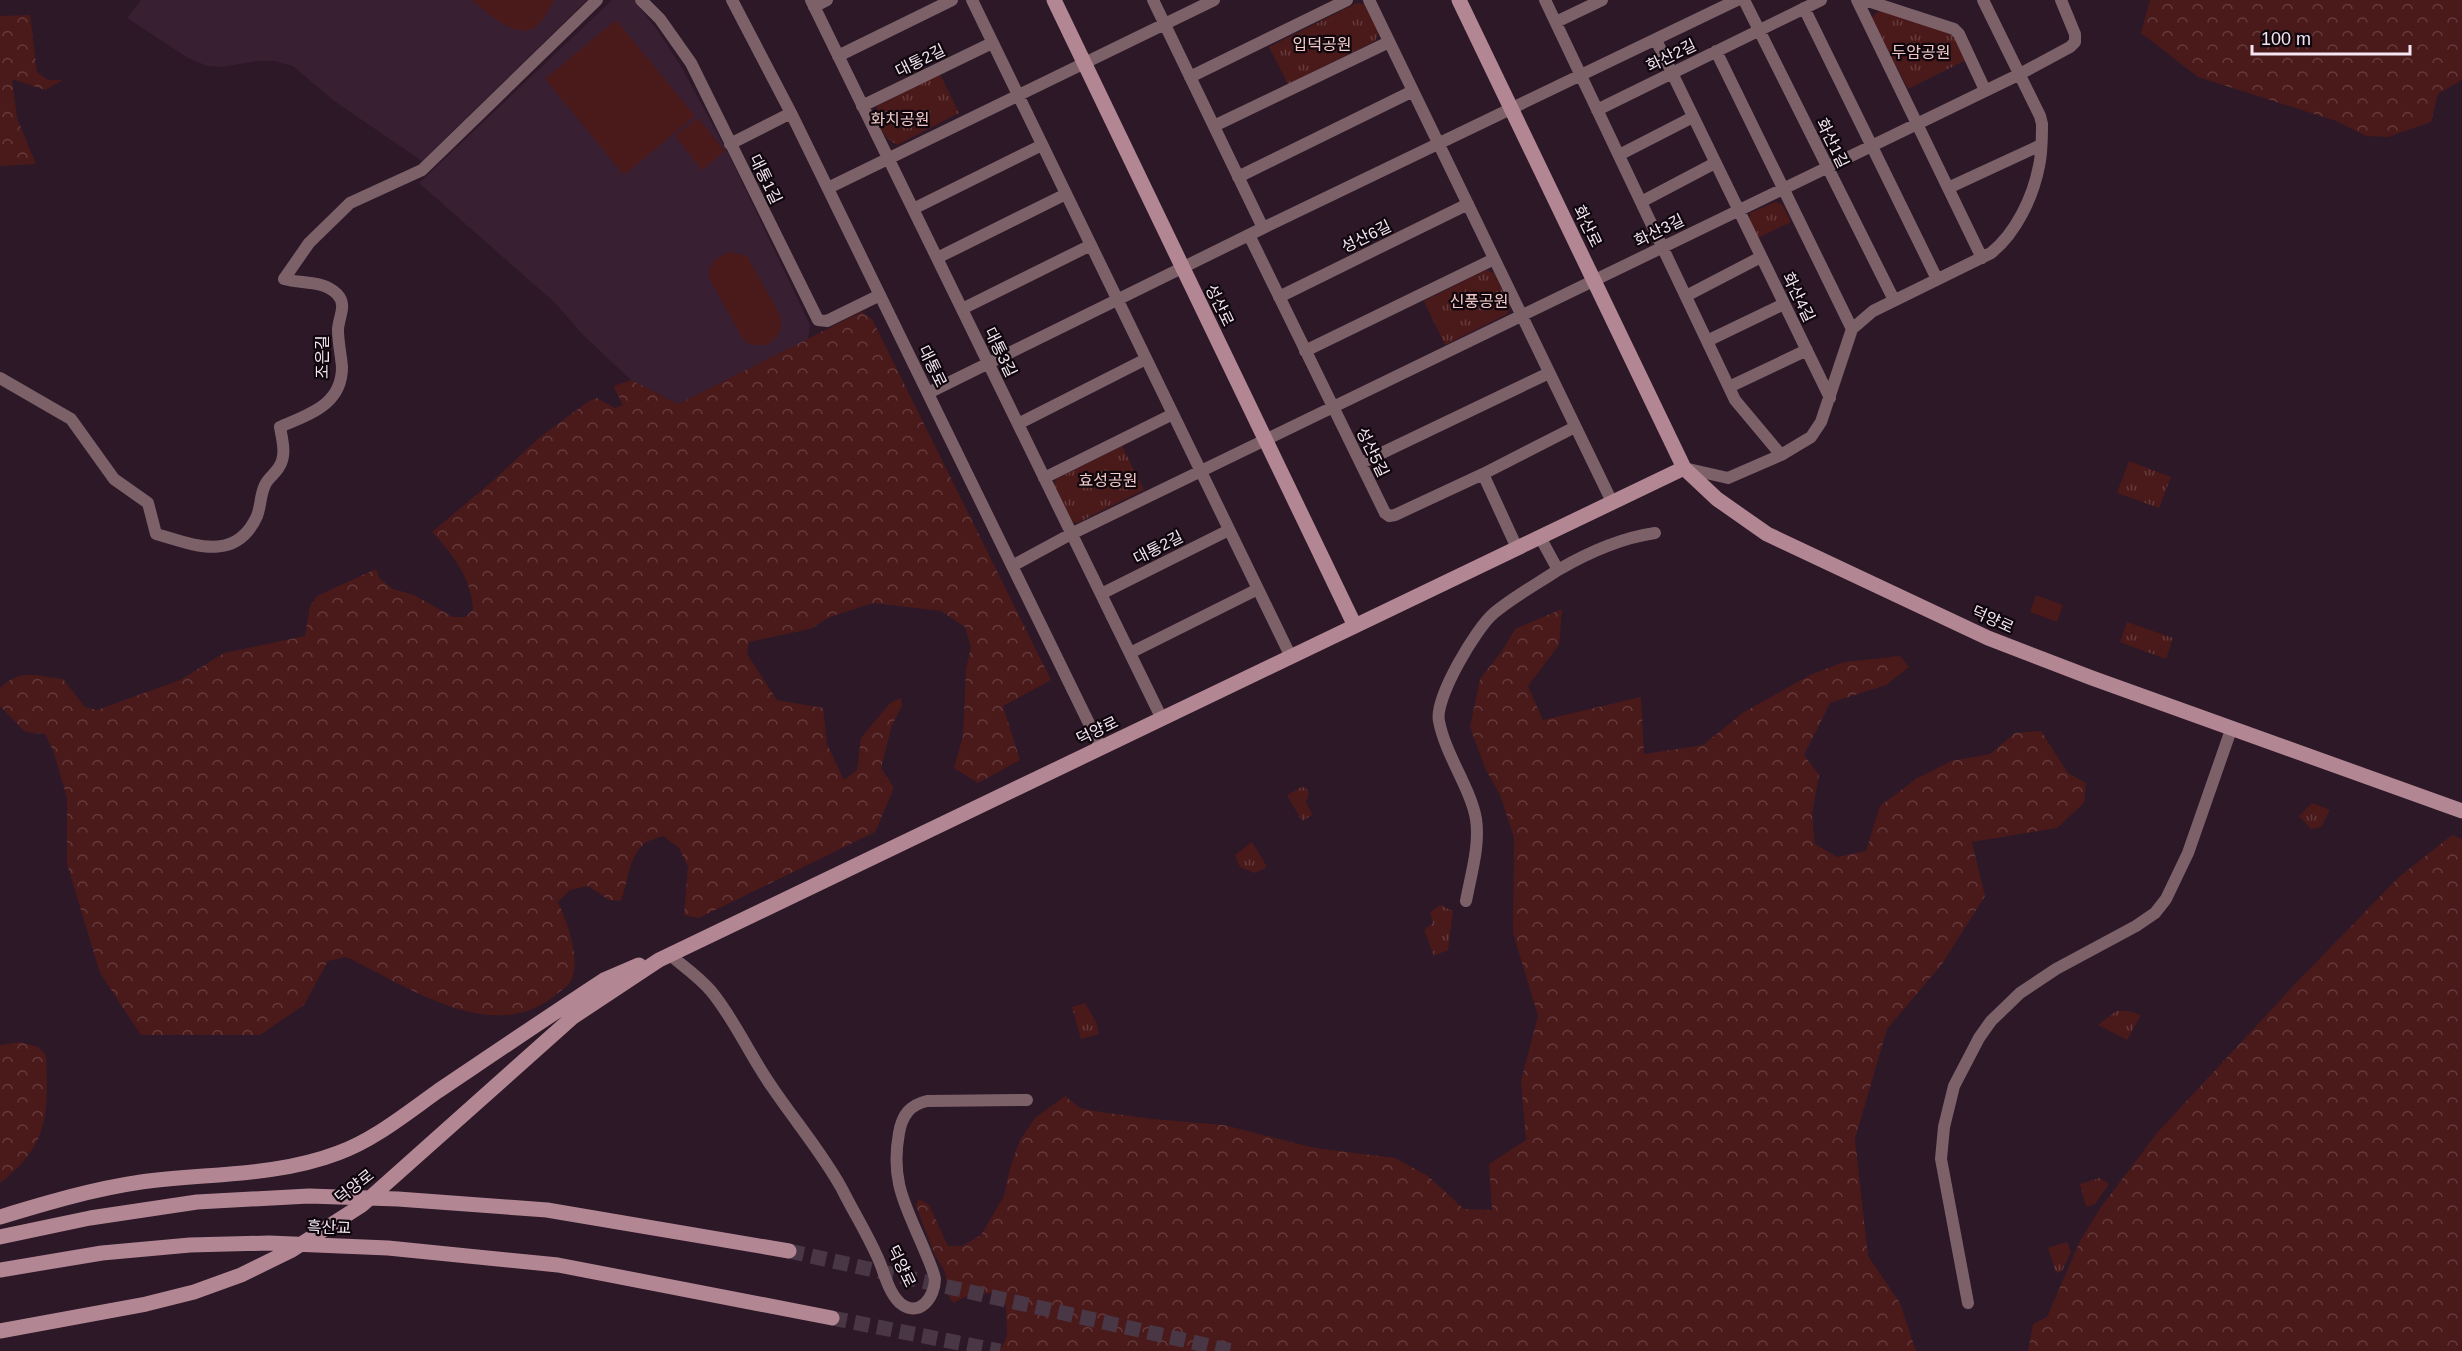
<svg xmlns="http://www.w3.org/2000/svg" width="2462" height="1351" viewBox="0 0 2462 1351" font-family="Helvetica,'Noto Sans KR',sans-serif">
<defs>
<pattern id="forest-crowns" width="20" height="18" patternUnits="userSpaceOnUse" patternTransform="scale(1.5)"><rect width="20" height="18" fill="#4a191a"/><path d="M2 6a3 3 0 1 1 6 0M12 15a3 3 0 1 1 6 0" fill="none" stroke="#653a3c"/></pattern>
<pattern id="park-tufts" width="24" height="20" patternUnits="userSpaceOnUse" patternTransform="scale(1.5)"><rect width="24" height="20" fill="#4a191a"/><path d="M3 7l-1-3M5 7V3M7 7l1-3M15 17l-1-3M17 17v-4M19 17l1-3" fill="none" stroke="#653a3c"/></pattern>
</defs>
<rect width="100%" height="100%" fill="#2c1827"/>
<!-- built -->
<path fill="#391f32" d="M141,0H587L422,161L334,101L293,66L274,61H258L222,67L207,66L188,58L127,18Z
M612,0H634L658,31L682,68L729,155L810,325L808,339L678,404L631,380L584,336L554,302L419,183Z"/>
<!-- forest -->
<path fill="url(#forest-crowns)" d="M2150,0H2462V80L2438,94L2431,122L2388,137L2366,136L2336,121L2198,77L2141,33Z
M30,15L37,72L48,80H63L45,90L12,79L17,118L36,164L0,166V16Z
M861,312L872,319L1051,680L1003,706L1020,760L978,783L954,768L963,736L966,669L971,647L965,627L941,611L873,603L830,617L810,629L749,642L747,654L777,700L823,708L827,744L844,780L857,770L861,738L890,703L901,698L902,706L892,725L881,768L894,788L875,832L699,918L684,915L688,867L679,848L663,836C658,838 649,840 645,843C628,857 628,883 621,901L609,900L588,886L570,890L558,902C567,922 584,965 568,985C565,988 560,991 557,994C493,1048 408,986 346,957L328,961L304,1005L260,1035H141L100,973L67,864V798L53,750L45,734L25,732L0,706V688C22,667 38,677 63,679L85,707L97,710L180,680L224,653L305,636L310,606L317,596L376,569L380,579L393,589L414,595L453,617H466L473,609C471,578 452,553 432,532L495,479L540,437L589,401L597,398L615,408L622,405C621,397 615,393 614,386L631,380L678,404Z
M1562,609L1559,645L1528,686L1543,720L1641,697L1644,754L1703,745L1744,712L1810,675L1844,662L1900,656L1909,667L1886,685L1830,703L1804,755L1819,775L1812,814L1815,844L1837,857L1866,851L1880,806L1916,779L1951,761L1990,754L2015,733L2041,731L2068,773L2086,783L2084,803L2057,828L1972,842L1985,896L1942,964L1887,1029L1855,1139L1868,1256L1900,1303L1916,1351H1000L1007,1335L1006,1306L990,1293L967,1296L953,1303L948,1295L945,1272L935,1255L916,1206L919,1199L929,1205L948,1246H962L981,1235L1004,1196L1010,1168L1020,1140L1035,1118L1065,1096L1080,1108L1101,1112L1153,1119L1224,1125L1315,1148L1395,1158L1428,1176L1464,1209L1492,1210L1489,1164L1526,1140L1521,1081L1538,1016L1513,933L1514,838L1500,795L1485,768L1470,727L1480,679L1502,651L1515,629Z
M2452,835L2462,839V1351H2028L2033,1324L2047,1317L2080,1241L2101,1207L2157,1133L2295,984L2399,877Z
M20,1042L38,1047L46,1055C48,1113 50,1145 0,1183V1045Z"/>
<!-- park -->
<path fill="url(#park-tufts)" d="M1357,3L1368,5L1380,30L1375,41L1288,84L1269,47Z
M1880,10L1948,32L1954,37L1966,60L1908,89L1871,18Z
M940,74L959,113L897,145C882,137 875,123 877,106Z
M1775,202L1782,204L1791,222L1758,238L1750,221V213Z
M1486,270L1494,273L1510,306L1507,314L1445,345L1424,301Z
M1122,446L1144,490L1077,523L1069,521L1053,487L1056,479Z
M2129,461L2171,477L2159,508L2117,493Z
M2127,622L2173,638L2166,659L2120,642Z
M1302,787L1306,788L1309,794L1306,801L1312,815L1302,821L1287,795Z
M2312,803L2330,810L2321,827L2311,829L2299,816Z
M1252,842L1266,865V868L1254,873L1240,867L1235,855Z
M1440,905L1453,911L1448,950L1434,956L1424,930L1433,923L1430,912Z
M1085,1003L1096,1022L1099,1034L1081,1039L1072,1007Z
M2116,1011H2128L2141,1015L2127,1040L2098,1025Z
M2100,1178L2109,1184L2095,1204L2086,1207L2080,1184Z
M2067,1242L2071,1252L2062,1271L2056,1273L2048,1248Z"/>
<!-- pitch -->
<path fill="#4a191a" d="M471,0H555C549,9 543,21 535,27C515,41 487,11 471,0Z
M616,20L695,116L624,175L545,79Z
M1342,20L1352,42L1316,60L1305,38Z
M698,118L725,151L702,170L675,136Z
M730,252L747,256L780,315C783,328 779,339 766,345H751L743,339L709,278C708,264 717,256 730,252Z
M2036,595L2063,605L2057,622L2030,612Z"/>
<g fill="none" stroke-linecap="round" stroke-linejoin="round">
<!-- secondary-tunnel -->
<path stroke="#4a3745" stroke-width="15" stroke-dasharray="15 8" stroke-linecap="butt" d="M789,1251L1232,1351
M832,1318L1000,1351"/>
<!-- street -->
<path stroke="#7d6169" stroke-width="12" d="M641,0L660,19L691,63L818,320L827,321L880,295
M732,0L791,113L1101,748
M811,0L1162,719
M972,0L1291,657
M1153,0L1263,228
M1369,0L1612,502
M1545,0L1735,400L1781,455
M1744,0L1894,300
M1857,0L1982,258
M1865,0L1954,29L1959,34L1985,90
M814,7L827,0
M1804,8L1937,279
M1556,22L1602,0
M1656,40L1830,398
M1716,51L1852,329
M838,56L952,0
M1190,77L1347,0
M862,106L992,43
M1597,110L1821,0
M1214,126L1389,42
M730,144L791,113
M1619,155L1693,117
M1238,177L1413,91
M828,188L1214,0
M1948,188L2041,145
M1641,202L1715,163
M913,209L1042,145
M1249,235L1385,513L1389,516L1395,515L1483,474L1517,548
M937,258L1066,194
M1686,296L1761,257
M1279,297L1468,204
M962,309L1091,245
M1707,341L1784,304
M1305,351L1494,259
M0,378L71,419L114,479L148,503L156,534C194,545 236,563 257,516C261,506 260,495 265,485C268,478 275,474 279,467C287,455 282,439 280,427C309,414 342,405 342,367C341,355 338,342 338,330C338,318 348,305 337,294C323,280 302,284 284,279L309,243L350,203L422,170L597,0
M1729,387L1807,350
M928,393L1263,228L1737,0
M1018,424L1146,359
M1361,463L1549,373
M1684,468L1728,478L1781,455L1811,437L1821,422L1852,329L1873,311L1991,253C2016,233 2033,197 2039,166C2042,153 2042,137 2042,124L2040,116L1983,0
M1483,474L1575,427
M1044,478L1173,414
M1012,566L1071,534L2018,75L2070,47L2075,42V34L2061,0
M1558,570C1589,552 1620,538 1655,533
M1101,594L1229,530
M1130,653L1258,589
M1466,901C1471,874 1480,846 1476,819C1471,789 1445,754 1439,721C1434,699 1476,628 1494,613C1513,597 1537,584 1558,570L1540,537
M670,955C683,966 699,977 711,991C735,1020 750,1056 772,1087C795,1121 823,1154 842,1189C853,1211 866,1232 876,1254C884,1269 887,1291 900,1303C919,1319 935,1297 935,1279C933,1269 928,1259 924,1249C906,1206 890,1182 899,1133C902,1116 909,1105 927,1101L1027,1100
M1968,1303L1941,1159L1944,1127L1954,1086L1979,1038L1991,1021L2020,993L2056,969L2136,926L2155,913L2166,899L2188,853L2232,727"/>
<!-- secondary -->
<path stroke="#b38693" stroke-width="15" d="M1054,0L1355,626
M1459,0L1684,468L1717,499L1767,534L1988,638L2092,678L2462,811
M0,1217C46,1203 93,1189 141,1182C207,1173 275,1177 338,1153C374,1140 407,1113 438,1091C493,1054 549,1016 604,980L639,965
M0,1237L90,1218L197,1202L309,1196L398,1199L547,1210L789,1251
M0,1270L102,1253L190,1245L269,1243L388,1248L558,1265L832,1318
M0,1331L146,1304L194,1292L241,1275L292,1250L362,1205L573,1017L659,960L1684,468"/>
</g>
<g text-anchor="middle" stroke-width="4.5" stroke-linejoin="round" paint-order="stroke">
<!-- park labels -->
<g font-size="16" fill="#f3cac8" stroke="#0f070d">
<text x="1322" y="50">입덕공원</text>
<text x="1921" y="58">두암공원</text>
<text x="900" y="125">화치공원</text>
<text x="1479" y="307">신풍공원</text>
<text x="1108" y="486">효성공원</text>
</g>
<!-- street labels -->
<g font-size="16" fill="#f4e6f0" stroke="#0f070d">
<text transform="translate(1671 55) rotate(-26)" y="6">화산2길</text>
<text transform="translate(920 60) rotate(-26)" y="6">대통2길</text>
<text transform="translate(1833 143) rotate(64)" y="6">화산1길</text>
<text transform="translate(766 179) rotate(64)" y="6">대통1길</text>
<text transform="translate(1588 226) rotate(64)" y="6">화산로</text>
<text transform="translate(1659 230) rotate(-26)" y="6">화산3길</text>
<text transform="translate(1366 236) rotate(-26)" y="6">성산6길</text>
<text transform="translate(1799 297) rotate(64)" y="6">화산4길</text>
<text transform="translate(1220 305) rotate(64)" y="6">성산로</text>
<text transform="translate(1001 352) rotate(64)" y="6">대통3길</text>
<text transform="translate(322 357) rotate(-90)" y="6">조은길</text>
<text transform="translate(933 366) rotate(64)" y="6">대통로</text>
<text transform="translate(1373 452) rotate(64)" y="6">성산5길</text>
<text transform="translate(1158 547) rotate(-27)" y="6">대통2길</text>
<text transform="translate(1993 619) rotate(24)" y="6">덕양로</text>
<text transform="translate(1097 730) rotate(-26)" y="6">덕양로</text>
<text transform="translate(354 1186) rotate(-38)" y="6">덕양로</text>
<text transform="translate(329 1227) rotate(2)" y="6">흑산교</text>
<text transform="translate(902 1266) rotate(64)" y="6">덕양로</text>
</g>
</g>
<!-- scale -->
<path d="M2252 45v9h158v-9" fill="none" stroke="#f4e6f0" stroke-width="3"/>
<text x="2261" y="45" font-size="18" fill="#f4e6f0" stroke="#0f070d" stroke-width="4.5" paint-order="stroke">100 m</text>
</svg>
